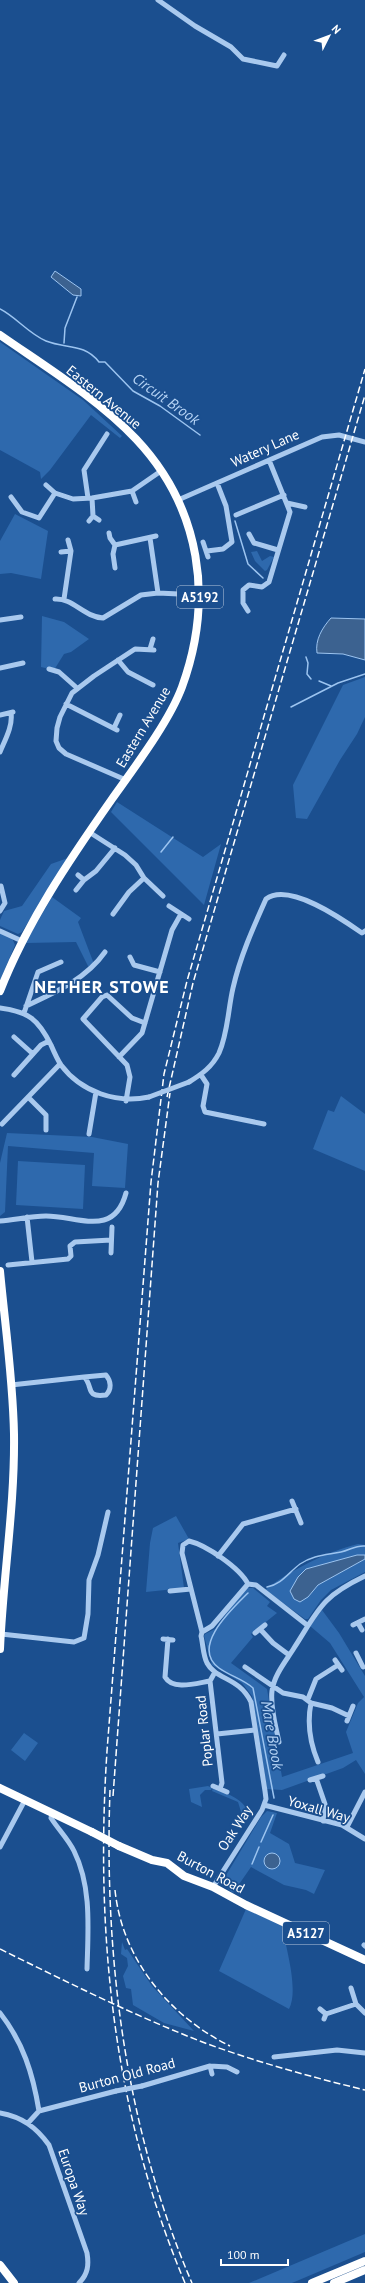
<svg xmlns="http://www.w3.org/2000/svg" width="365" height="2283" viewBox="0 0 365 2283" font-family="'PT Sans',sans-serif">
<rect width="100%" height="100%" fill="#1b4f8f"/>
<!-- green -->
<path fill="#2e69ad" d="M0,342L83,400L122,436L120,438L91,415L50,470L41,479L40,472L0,450Z
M15,514L48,531L41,579L11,573L0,574V541Z
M257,551L262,561L270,556L274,557L267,570L265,571L255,561L251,552Z
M42,616L64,622L89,639L71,652L64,654L54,670L41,667Z
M365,677V717L357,734L340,760L307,819L296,818L293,785L343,685Z
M117,802L203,857L221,844L204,905L111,812Z
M68,858L22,932L18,934L0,926V920L4,911L22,906L51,864Z
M52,897L81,918L78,922L94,964L89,968L76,942L25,943Z
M0,933L12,938L15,945L0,981Z
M341,1096L365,1114V1171L313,1149L328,1110L334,1112Z
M7,1133L92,1137L128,1144L125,1188L92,1186L94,1153L8,1146L5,1212L0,1216V1163Z
M18,1161L85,1165L83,1209L16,1205Z
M176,1516L189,1539L178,1543L184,1588L146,1592L150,1543L153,1528Z
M358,1544L365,1545V1555H357L306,1569L308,1597L318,1585L365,1559V1572L331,1590L321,1600L308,1619H305L265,1590C289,1571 328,1551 358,1544Z
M245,1588H253L270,1602L267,1606L277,1613L251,1634L253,1637L231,1663L267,1689L282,1777L353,1753L346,1732L358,1703L364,1697L330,1643L310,1626L322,1610L339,1633L365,1676V1774L356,1760L343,1768L282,1790L267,1789L252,1696L242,1683L212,1665L204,1636L205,1634L215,1629Z
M24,1733L38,1743L25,1761L11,1750Z
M208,1786L212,1788L211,1790H205L200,1795L202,1807L191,1802L189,1789Z
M213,1788C227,1794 247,1799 249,1817L242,1815L238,1802L212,1791Z
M267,1811L277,1813L270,1833L289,1844L295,1863L325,1870L314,1894L306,1890L284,1885L251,1867L233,1893L228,1889L225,1877L261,1817Z
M246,1909L282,1926C286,1948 299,1990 289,2009L219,1971Z
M122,1942L125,1950L127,1949L152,1986L194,2031L164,2023L133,2005L131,1989L126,1988L123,1976L128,1966L127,1958L121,1954Z
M365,2234V2252L292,2283H249Z"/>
<!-- water -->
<path fill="#3c6290" stroke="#9cc4f0" d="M55,271L81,289V296L73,295L51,277Z
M331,618L365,619V660L343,654L317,653C315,640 322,628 331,618Z
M357,1555H365V1559L318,1585L308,1597L300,1602L294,1599L290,1591L298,1577L306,1569Z
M264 1861a8 8 0 1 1 16 0a8 8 0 1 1-16 0Z"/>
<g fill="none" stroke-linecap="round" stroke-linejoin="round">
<!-- stream -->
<path stroke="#9cc4f0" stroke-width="1.5" d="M0,309C16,317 29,334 46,341C66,349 84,343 99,362H105L133,391L160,406L200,435
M64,343L65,328L77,297
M235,521L248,564L263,578
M306,657L308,663L307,674L311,679
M319,681L331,686
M291,707L338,683L365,674
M161,852L173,837
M267,1587C282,1584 288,1573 300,1564C313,1555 326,1555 341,1552C350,1550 356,1545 365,1546
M248,1593C232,1609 190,1647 219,1668C230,1676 243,1679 253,1688L274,1798
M261,1842L273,1815
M252,1864L259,1847"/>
<!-- minor -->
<path stroke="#a9c9ee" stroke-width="5" d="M158,0L195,26L231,47L243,59L277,66L284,55
M46,485L55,493L73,499L92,498L132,491L161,471
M132,491L136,502
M11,497L22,512L39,518L55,493
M88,498L84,470L107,434
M92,498L93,516
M178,500L322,437L339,435L365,442
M287,503L305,507
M236,515L284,495
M89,521L93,516L99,520
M109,533L110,538L115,545
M249,534L254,543L278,550
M150,538L158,593
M203,542L208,557
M207,551L223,549L232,542L226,506L217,483
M61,552L71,551
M115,568L113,554L115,545L156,536
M55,599C73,598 84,617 103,618L141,595L158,593L200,595
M64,599L71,551L68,540
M248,611L243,603V590L249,585L262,587L269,582L290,512L269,460
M0,620L21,617
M150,649L153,639
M118,660L128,672L153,685
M0,668L23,663
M49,669L59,672L77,688
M66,704L117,730
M0,715L13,712
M114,728L120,715
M0,752C5,740 13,726 11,713
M126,780L66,754L59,748L56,741L57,728L60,717L72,693L94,676L135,649L154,650
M89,832L125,855L136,865L144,878L163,896
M78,875L84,880
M76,890L84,880L96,871L115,848
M169,906L189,919
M0,911L5,903L1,886
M113,914L129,892L144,878
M0,931L22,941
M130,957L134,965L160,972
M26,1006C56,992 86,979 105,952
M0,1008C29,1012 38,1019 51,1045C54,1052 57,1059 61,1065C81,1092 117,1104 149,1097
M24,1013L38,972L61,962
M14,1037L33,1054
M119,1057L142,1033L172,930L181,914
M14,1075L41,1045L49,1041
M201,1075L207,1084L203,1106L205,1112L264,1124
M189,1082C202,1074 212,1067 219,1053C228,1033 228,1009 233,988C240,957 253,928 266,899C289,882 342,919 362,933L365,931
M28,1097L46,1115V1130
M126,1101L130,1077L127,1065L83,1019L102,997L107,995L132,1018L145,1023
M2,1124L60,1064
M89,1134L96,1092
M27,1217L32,1262
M0,1221C15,1220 30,1216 46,1216C78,1216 114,1238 126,1193
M111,1253L112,1227
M8,1265L68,1259L71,1256L70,1246L75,1242L111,1240
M11,1385L84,1377C94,1386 84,1398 106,1395C112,1389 111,1381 106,1375L84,1377
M292,1501L301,1523
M218,1556L243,1524L296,1509
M170,1591L191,1589
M358,1623L362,1630
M353,1625L365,1619
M260,1629L273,1643L289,1655
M202,1632L212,1626L248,1584L256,1585L307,1625
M255,1633L265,1625
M1,1634L74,1642L84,1638L88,1614L89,1580L98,1555L108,1512
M163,1639L173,1640
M168,1639L165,1677C173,1691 197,1683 210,1681
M356,1653L363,1667
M335,1660L342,1670
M245,1667L283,1693L303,1697L311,1703L332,1708L349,1716
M215,1672L210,1681L222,1783L220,1789
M308,1699L316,1679L338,1665
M311,1703C307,1723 310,1743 318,1762
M347,1721L353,1706
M217,1734L255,1730
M279,1742C276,1727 270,1707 272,1691C274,1675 286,1661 294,1648C319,1609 321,1597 365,1576
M316,1778L325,1804L323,1821
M310,1780L323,1776
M213,1786L227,1792
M264,1805L342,1825L365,1839
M52,1813L51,1818C58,1829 68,1839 74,1851C92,1887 88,1930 87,1969
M347,1827L365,1792
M0,1847L25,1800
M213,1887L262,1810L266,1799L265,1791L251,1702C239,1677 216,1680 207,1663C203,1655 203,1644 201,1636L202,1632L182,1553L183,1545L189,1541C206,1545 240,1568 248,1584
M364,1945L365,1946
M351,1988L356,2004L365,2013
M320,2009L326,2014L324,2019
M0,2013C23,2042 33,2074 39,2111
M326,2014L356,2004
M274,2057L337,2050L365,2053
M210,2066L212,2074
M142,2086L210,2066L227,2067L237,2072
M0,2113C22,2117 36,2127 49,2145L87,2253C89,2265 88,2274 79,2283
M28,2123L39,2111L116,2091"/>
<!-- highway -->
<path stroke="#fff" stroke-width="8" d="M0,335C46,367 97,398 136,439C201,508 214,599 182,687C169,722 134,768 112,799C70,859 27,922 0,991
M0,1271C5,1325 13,1379 14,1434C15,1506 3,1577 0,1649
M0,1788L92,1832
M119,1846L152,1860L167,1863L184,1876L213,1887L246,1905L365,1960
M0,2265L14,2283
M312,2283L365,2261
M334,2283L365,2270"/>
<!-- rail -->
<path stroke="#fff" stroke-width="1.5" stroke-dasharray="7 3" stroke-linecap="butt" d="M167,1097L193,983L365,395
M110,1790C104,1958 125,2128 192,2283
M113,1796L158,1183L170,1093
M115,1890C122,1959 169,2016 230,2046
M0,1949C67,1982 135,2016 205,2043C257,2062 311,2077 365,2090
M185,2283C113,2112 95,1934 107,1751L151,1182L164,1074L187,981L365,369"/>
<!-- minor-bridge -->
<path stroke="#a9c9ee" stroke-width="5" d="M149,1097L189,1082
M116,2091L142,2086"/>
<!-- highway-bridge -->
<path stroke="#fff" stroke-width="8" d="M92,1832L119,1846"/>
</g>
<g text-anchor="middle" stroke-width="3.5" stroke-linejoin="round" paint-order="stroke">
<!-- shield labels -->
<g fill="#1b4f8f" stroke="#bbcadd" stroke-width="1">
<rect x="177" y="586" width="46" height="22" rx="3"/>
<rect x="283" y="1922" width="46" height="22" rx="3"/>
</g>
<g font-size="13" font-weight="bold" fill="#fff">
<text x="200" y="602">A5192</text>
<text x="306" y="1938">A5127</text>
</g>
<!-- street labels -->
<g font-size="14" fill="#fff" stroke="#1b4f8f">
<text transform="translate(104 397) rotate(39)" y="5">Eastern Avenue</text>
<text transform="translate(265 448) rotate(-24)" y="5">Watery Lane</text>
<text transform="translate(143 727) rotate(-59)" y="5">Eastern Avenue</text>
<text transform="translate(204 1731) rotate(-96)" y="5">Poplar Road</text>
<text transform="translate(319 1809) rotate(16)" y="5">Yoxall Way</text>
<text transform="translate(235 1828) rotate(-57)" y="5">Oak Way</text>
<text transform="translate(211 1872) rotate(28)" y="5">Burton Road</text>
<text transform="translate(127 2075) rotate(-15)" y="5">Burton Old Road</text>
<text transform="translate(74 2182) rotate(71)" y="5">Europa Way</text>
</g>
<!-- water labels -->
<g font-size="15" font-style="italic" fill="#b5d3f5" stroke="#1b4f8f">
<text transform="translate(166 399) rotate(35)" y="5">Circuit Brook</text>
<text transform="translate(272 1735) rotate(80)" y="5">Mare Brook</text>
</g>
<!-- district labels -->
<g font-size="18" font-weight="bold" letter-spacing="1" fill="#fff" stroke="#1b4f8f">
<text x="102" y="993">NETHER STOWE</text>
</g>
</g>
<!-- north arrow -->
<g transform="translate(329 36) rotate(48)" stroke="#1b4f8f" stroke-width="3" paint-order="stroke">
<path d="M0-3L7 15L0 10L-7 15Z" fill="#ffffff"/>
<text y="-6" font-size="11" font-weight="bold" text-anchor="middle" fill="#ffffff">N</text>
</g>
<!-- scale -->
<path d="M221 2259v6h67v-6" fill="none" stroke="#ffffff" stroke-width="2"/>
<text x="227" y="2259" font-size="12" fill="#ffffff" stroke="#1b4f8f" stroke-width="3" paint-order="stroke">100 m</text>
</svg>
